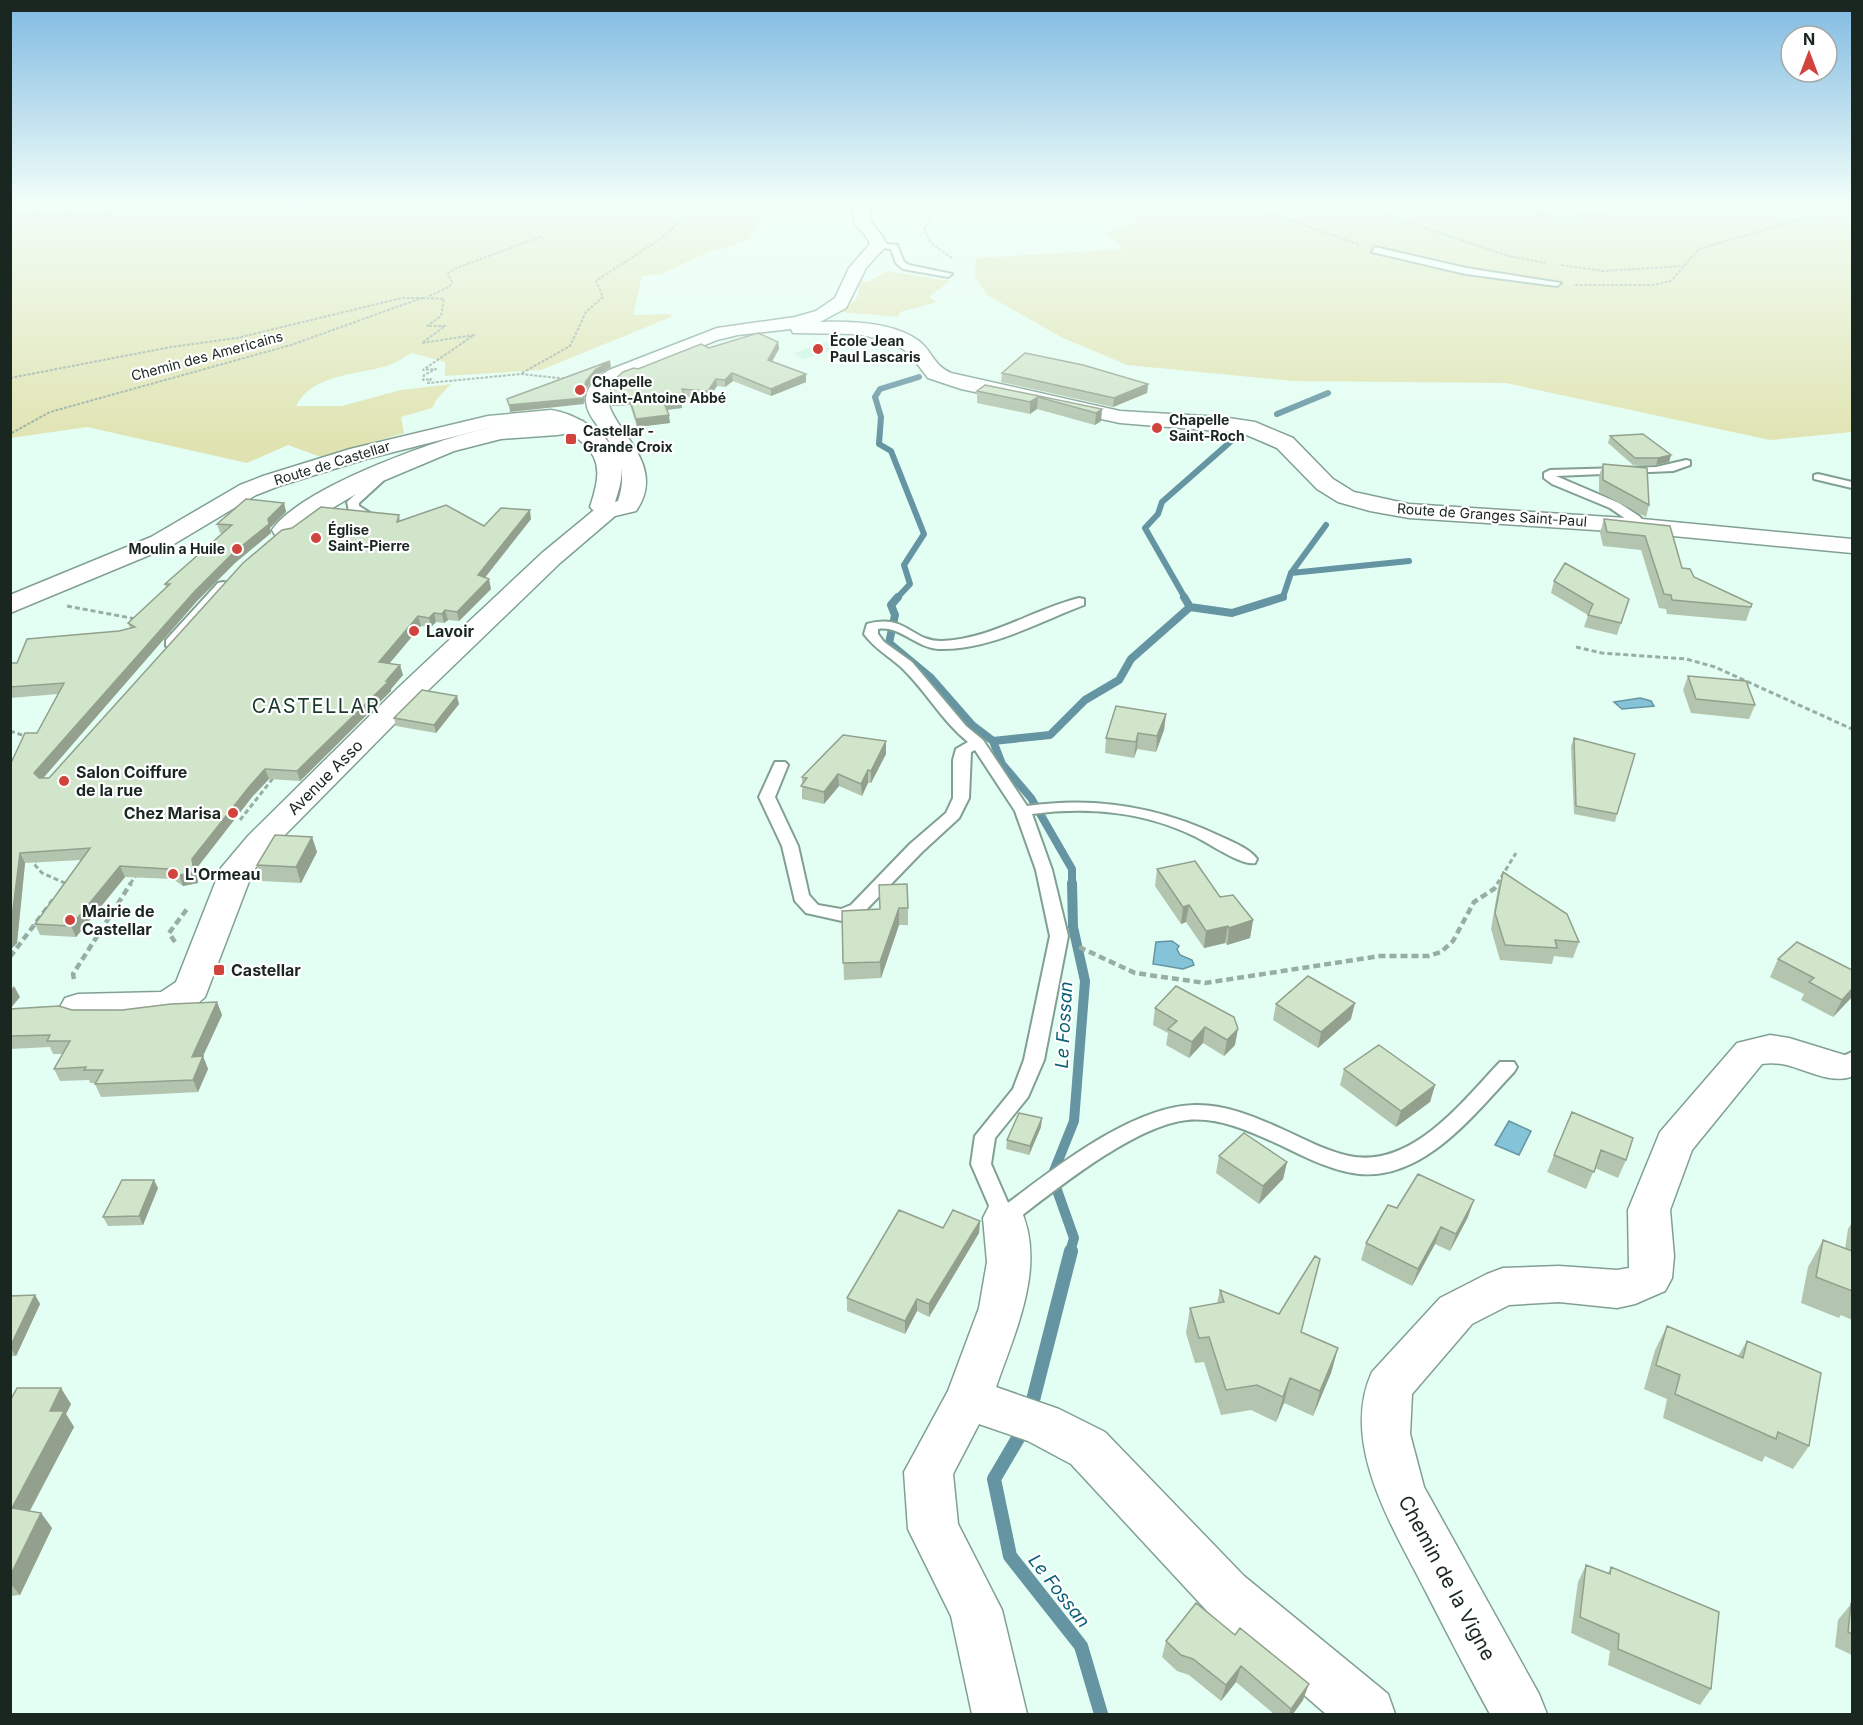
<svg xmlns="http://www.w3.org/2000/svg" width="1863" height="1725" viewBox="0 0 1863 1725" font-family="Inter,sans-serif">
<rect width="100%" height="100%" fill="#e3fef2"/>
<!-- built -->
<path fill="#caf5e2" d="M849,335L862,340L804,359L793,353Z"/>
<!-- green -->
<path fill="#e0e3b1" d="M11,202H858L847,214L766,211L749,240L707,253L662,274L642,276L633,315L672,314L671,317L541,370L445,376V362L412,353C404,357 396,363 387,366C356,375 312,374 296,406H342L401,390L451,384L436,400L432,408L401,417L404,433L321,457L288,445L247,463L87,427L11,438Z
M1132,202H1852V432L1770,440L1506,383L1292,381L1127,365L1063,338L987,295L975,277L976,258L1123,249L1106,232L1136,222L1099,205Z
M887,271L950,281L929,297L937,302L900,312L898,317L842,312L856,300L861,281L868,282Z"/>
<!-- water -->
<path fill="#85c3d9" stroke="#6594a2" stroke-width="1.5" d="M1640,698L1651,701L1654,706L1622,709L1614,702Z
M1172,941L1179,946L1177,949L1180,955L1192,960L1194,965L1183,969L1153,964L1156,942Z
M1509,1121L1531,1131L1519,1155L1495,1145Z"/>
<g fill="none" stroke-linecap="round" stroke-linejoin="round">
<!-- stream-far3 -->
<path stroke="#6594a2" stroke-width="6" d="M1277,414L1328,393
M1291,573L1409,561
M897,598L910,584L904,565L924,534L891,451L879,444L881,417L875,397L880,389L919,377
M1185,598L1145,528L1158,514L1162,502L1237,436
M1279,598L1283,597L1291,573L1326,525"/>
<!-- stream-far2 -->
<path stroke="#6594a2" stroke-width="8" d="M898,597L891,605L895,615L889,643L930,677L972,725L993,741L1002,764L1031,798L1072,869V884
M1190,607L1232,613L1283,597
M993,741L1050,735L1085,700L1119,680L1131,659L1190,607L1184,597"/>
<!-- stream-far1 -->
<path stroke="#6594a2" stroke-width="10" d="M1070,1252L1074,1238L1052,1176L1074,1121L1085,981L1073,927L1072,883"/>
<!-- stream -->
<path stroke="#6594a2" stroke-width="14" d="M1030,1412L1071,1251
M1024,1428L994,1479L1010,1556L1081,1646L1101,1714"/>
<defs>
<path id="service" d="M876,243L897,245L904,262L909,265L952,274L948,277L903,269L896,263L891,249L876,247Z
M1375,247L1466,268L1561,283L1557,286L1466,274L1372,252Z
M1686,460L1690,461V465L1673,471L1556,476L1619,503L1639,516L1648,526L1642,530L1610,508L1552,484L1544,478V473L1550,470L1656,467Z
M374,473H382L383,481L359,503V506L370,513L364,517L349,511L347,502L371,480Z
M1818,474L1852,482V488L1814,479V475Z
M223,582L228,583V589L176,646H166V640L218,583Z
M1079,598L1084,599V605C1039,622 988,651 938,649C917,648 899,625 878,629V634L884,642L912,662L966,726L983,740L1027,806C1095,796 1160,807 1222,837C1233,842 1250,849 1257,859L1255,863C1242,866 1210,844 1196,837C1146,812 1087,806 1032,814L1052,870L1068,936L1044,1060L1028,1097L995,1138L991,1164L1008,1203C1056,1167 1133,1106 1195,1105C1225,1104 1255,1117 1282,1129C1304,1139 1326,1151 1349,1156C1412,1169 1462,1102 1500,1062H1514L1517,1067L1514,1072C1474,1114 1425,1180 1359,1174C1331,1171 1303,1156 1278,1144C1249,1131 1219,1117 1187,1120C1133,1126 1054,1191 1011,1224L1004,1227L997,1224L971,1164L975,1136L1013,1089L1024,1060L1050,936L1036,870L1015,811L975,750L971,752L969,798L959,818L922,852L863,913L842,921L806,913L795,901L782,846L759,797L775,762H785L788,765L775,797L798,846L809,895L818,905L841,909L851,905L910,844L946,813L953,798V760L956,749L968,742C942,721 926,691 902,668C889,656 875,649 864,634L867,624C906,613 912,642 942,641C991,639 1032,610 1079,598Z
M1852,1052V1070L1837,1074L1830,1072L1827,1067L1830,1062Z"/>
<path id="minor" d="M858,202H874C862,225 879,225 887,245L866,268L846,308L820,322C850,321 894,322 919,341C932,351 934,366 951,373L1120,411L1222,417L1255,422L1293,438L1333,479L1354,492L1409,504L1642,519L1852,539V553L1642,533L1409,518L1370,511L1338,502L1317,489L1277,448L1242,433L1120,423L961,389L928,378L909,353L890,341L856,334L793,333L791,329L738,335L717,340L623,378L609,391C599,424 672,459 636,511L615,516L560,563L419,699L270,850L253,871L205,997C174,1028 119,1019 78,1020L65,1016L60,1007L65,998L78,994L161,992L176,982L221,868L248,836L399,687L542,553L599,506L618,501C637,446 584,428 586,398C587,385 599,376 609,370L717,328L795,317L816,311L835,298L849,268L870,244C862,224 845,227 858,202Z
M575,420L583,421L586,426L583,431L557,435L501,439L454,451L366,488L314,519L293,535L284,537L275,535L272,530C302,486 449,434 502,425C526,421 551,424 575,420Z
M1770,1035L1789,1038L1851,1057V1077C1820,1086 1794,1058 1762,1064L1692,1150L1670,1210L1674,1256L1672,1278L1665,1291L1635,1304L1617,1308L1559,1302L1509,1305L1472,1324L1412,1394L1410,1434L1424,1487L1539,1694L1547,1714H1490C1468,1674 1447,1633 1426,1592C1394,1529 1339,1444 1372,1372L1440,1298L1487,1274L1503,1268L1559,1266L1617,1270L1629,1268L1628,1210L1660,1132L1737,1043Z
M1004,1201L1019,1206C1048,1263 1015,1332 996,1387L1059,1409L1105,1432L1244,1576L1388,1694L1395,1714H1326L1208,1612L1071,1464L1028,1441L979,1424L953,1474L958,1524L1002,1610L1027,1714H972L951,1616L908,1529L904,1472L948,1391L979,1308L987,1262L983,1218L989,1206Z"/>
<path id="tertiary" d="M551,410C575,413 609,434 619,458C625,473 619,490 614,505L619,511L615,516H599L590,507C606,459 596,452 558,423L488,428L366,459L279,486L256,495L169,547L10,613V595L151,537L240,485L263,476L350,449L488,416Z"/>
</defs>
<!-- service casing -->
<use href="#service" stroke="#80a092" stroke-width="4"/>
<!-- minor casing -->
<use href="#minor" stroke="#80a092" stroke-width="3"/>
<!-- tertiary casing -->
<use href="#tertiary" stroke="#80a092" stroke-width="3"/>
<!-- path-far2 -->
<path stroke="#98aea4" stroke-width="2" stroke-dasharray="3 1.5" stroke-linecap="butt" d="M264,202L268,205L394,208L469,202
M949,202L935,210L924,229L931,243L952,258
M1209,202L1282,217L1360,245
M1346,202L1509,256L1545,263
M1519,211L1562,217L1671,208H1815L1851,205
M10,215H106L196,202
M1561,265L1603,271L1683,266
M1575,285H1653L1671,281L1699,249L1846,206
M429,296L449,287L452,282L448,274L454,269L543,236
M422,298L444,299L441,316L427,326H445L422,343L474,335L423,370L436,369L424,375L423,380L431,379L428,383L521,374L568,379
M522,373L570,346L586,312L603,297L596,281L665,236L684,216L709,202
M10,378L171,347L237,338L402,298H422L291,345L50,412L10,434"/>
<!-- path-far1 -->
<path stroke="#98aea4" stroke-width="3" stroke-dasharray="5 3" stroke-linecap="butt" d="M67,606L136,619
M1576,647L1602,653L1686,659L1715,667L1852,729
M10,731L28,737
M240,820L274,777
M38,858L34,864L42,873L67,884
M130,884L137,874
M1497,884L1516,853"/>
<!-- path -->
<path stroke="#98aea4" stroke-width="4.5" stroke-dasharray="7 4" stroke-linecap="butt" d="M65,883L67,884
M175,942L169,933L187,909
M1079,947L1135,973L1205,983L1380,956H1428L1441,952L1453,941L1474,902L1494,889L1498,883
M10,957L53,900
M74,979L73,974L131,883"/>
<!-- service -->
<use href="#service" fill="#fff" fill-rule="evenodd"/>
<!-- minor -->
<use href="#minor" fill="#fff" fill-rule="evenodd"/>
<!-- tertiary -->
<use href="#tertiary" fill="#fff" fill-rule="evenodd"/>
</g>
<!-- wall -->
<path fill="#b3c5ae" d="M778,342L779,349L772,362L806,382L771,396L733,381L725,387L717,386L709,398L685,397L686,404L682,405V408L667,410L670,423L637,427L630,405L612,406L638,369L709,348Z
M1002,373L1148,384L1147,393L1113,407L1001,382Z
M985,385L1102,409L1101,421L1095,425L1037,409L1030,414L977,403V391Z
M1610,436L1671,455L1669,462L1656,465H1633L1608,443Z
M1603,464L1649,505L1646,517L1599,492V476Z
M284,503L286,512L270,528L271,533L235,563L197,601L43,778H49L399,515L400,520L484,526L531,519L485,577L491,589L459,621L448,620L444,623L436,622L431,627L421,626L389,664L403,675L391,689V691L300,781L269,779L252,797L196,869L198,883L183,886L173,879L125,877L76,937L40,935L35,924L81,860L25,863L17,943L10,950V765L37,733L58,694L10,698V663H17L130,628L128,623L166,588L165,584L223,533H220L217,524Z
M1604,519L1670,526L1682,568L1694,577L1752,604L1746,621L1667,614L1666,609L1659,608L1641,550L1603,546L1600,533Z
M1554,581L1629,599L1617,635L1584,627L1588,615L1551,593Z
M1688,676L1755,705L1749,719L1691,713L1683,690Z
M459,704L436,733L396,726L394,718Z
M1166,714L1164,730L1156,752L1137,749L1134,758L1105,753L1106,738Z
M1574,738L1617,814L1615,822L1574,814L1571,746Z
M886,754L871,783H868L862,796L839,786L824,804L802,799V777Z
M312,837L317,852L301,883L262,881L257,865Z
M1157,869L1220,897L1253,920L1250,938L1227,945L1225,943L1204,948L1186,922L1181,924L1155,886Z
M1503,872L1579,942L1573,958L1554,956L1552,964L1500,960L1491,929L1498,888Z
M908,908V925H899L881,978L844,980L842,911Z
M1778,959L1852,970V997L1833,1017L1801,1000L1804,994L1770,977Z
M1176,986L1235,1045L1224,1056L1203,1043L1189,1058L1166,1045L1168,1033L1153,1025L1155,1008Z
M217,1002L222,1015L203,1056L208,1069L198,1092L101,1097L95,1084L96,1083H90L89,1080L60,1081L54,1069L62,1054H53L50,1047L10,1049V1009L122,1010Z
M1276,1004L1351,1019L1318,1048L1273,1020Z
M1344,1069L1435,1085L1430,1102L1396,1127L1340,1085Z
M1572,1112L1626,1160L1618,1178L1595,1168L1586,1189L1547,1172Z
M1041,1127L1029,1155L1006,1149L1007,1140Z
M1219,1156L1287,1162L1283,1179L1259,1204L1216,1173Z
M158,1188L143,1225L108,1226L103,1217Z
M1397,1208L1468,1217L1450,1251L1435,1244L1412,1286L1361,1260L1366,1243Z
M980,1221L979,1233L929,1317L917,1311L905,1334L847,1311V1298L943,1228Z
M1852,1222V1320L1841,1315L1839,1318L1801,1303L1808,1267L1823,1240L1845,1249L1848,1229Z
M1220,1290L1301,1332L1338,1348L1331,1373L1313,1416L1284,1403L1276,1422L1251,1410L1221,1415L1204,1362L1195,1363L1186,1333L1190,1308L1217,1303Z
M35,1295L40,1304L16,1356H10V1296Z
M1667,1326L1738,1356L1747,1341L1809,1446L1793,1469L1765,1456L1762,1462L1663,1418L1667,1399L1644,1389L1655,1350Z
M10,1401L71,1404L66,1414L74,1427L30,1511L41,1513L52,1528L20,1595L10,1596Z
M1586,1565L1608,1573L1611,1567L1711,1689L1700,1705L1608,1665L1610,1651L1571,1633L1578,1582Z
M1196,1603L1303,1700L1293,1714H1274L1236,1682L1221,1701L1189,1675L1177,1671L1162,1657L1166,1641Z
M1851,1604L1852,1605V1655L1835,1647L1838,1620Z"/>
<!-- shaded-wall -->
<path fill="#92a08d" d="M778,342L779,349L768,368V360Z
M610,361L611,367L596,376L587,388L584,398L583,391L586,381L595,370Z
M732,373L733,381L725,387V380Z
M806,374V382L771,396V389Z
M716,379L717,386L709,398L708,391Z
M1148,384L1147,393L1113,407L1114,398Z
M685,396L686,404L682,405V408L665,410L664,403L680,397Z
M629,397L630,405L612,406L611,399Z
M1038,397L1037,409L1030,414V402Z
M583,398L584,404L510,412L509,405Z
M1102,409L1101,421L1095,425L1096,413Z
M669,415L670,423L637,427L636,419Z
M1671,455L1669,462L1656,465L1658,458Z
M284,503L286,512L270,528L271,533L235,563L197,601L39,783L34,773L194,592Z
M530,510L531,519L480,584L478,575Z
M489,579L491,589L459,621L457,612Z
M445,610L448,620L444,623L442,614Z
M434,613L436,622L431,627L429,618Z
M418,616L421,626L382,672L379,662Z
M400,665L403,675L391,689V691L300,781L297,771Z
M457,696L459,704L436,733L434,725Z
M1166,714L1164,730L1156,752L1157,736Z
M1138,733L1137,749L1134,758L1136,742Z
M886,741V754L871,783V771Z
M265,769L269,779L252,797L196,869L198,883L183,886L179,875L249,787Z
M868,770V783L862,796L861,784Z
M838,774L839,786L824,804V792Z
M312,837L317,852L301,883L296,867Z
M20,853L25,863L17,943L10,950V933Z
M120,866L125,877L76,937L71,926Z
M1189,905L1186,922L1181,924L1183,907Z
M899,908V925L881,978L880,962Z
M1253,920L1250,938L1227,945L1229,928Z
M1228,926L1225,943L1204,948L1206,931Z
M14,986L20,997L10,1009V991Z
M1852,989V997L1833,1017L1842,1000Z
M217,1002L222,1015L203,1056L208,1069L198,1092L193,1080L192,1057Z
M1355,1003L1351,1019L1318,1048L1321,1032Z
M1205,1027L1203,1043L1189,1058L1192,1042Z
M1238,1029L1235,1045L1224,1056L1227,1040Z
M1435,1085L1430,1102L1396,1127L1401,1111Z
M1042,1118L1041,1127L1029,1155L1030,1146Z
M1287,1162L1283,1179L1259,1204L1263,1186Z
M154,1180L158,1188L143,1225L139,1216Z
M1474,1200L1468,1217L1450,1251L1456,1234Z
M980,1221L979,1233L929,1317V1304Z
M1441,1227L1435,1244L1412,1286L1418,1269Z
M35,1295L40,1304L16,1356L10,1347Z
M917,1299V1311L905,1334V1321Z
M1338,1348L1331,1373L1313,1416L1320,1391Z
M1290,1378L1284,1403L1276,1422L1283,1397Z
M61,1388L71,1404L66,1414L74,1427L23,1523L12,1508L50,1411Z
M41,1513L52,1528L20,1595L10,1583V1576Z
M1241,1666L1236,1682L1221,1701L1226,1685Z
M1309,1684L1303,1700L1293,1714H1289L1291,1709Z"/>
<!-- building -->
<path fill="#d0e5ca" stroke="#92a08d" stroke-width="1.5" d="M758,333L778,342L768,360L806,374L771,389L732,373L725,380L716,379L708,391L682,389L685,396L680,397L681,400L664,403L669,415L636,419L629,397L611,399L610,384L623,372L634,368L638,369L701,344L709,348Z
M1025,353L1083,365L1148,384L1114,398L1002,373Z
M610,361L595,370L586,381L583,391L584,402L583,398L509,405L507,399Z
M985,385L1102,409L1096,413L1038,397L1030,402L977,391Z
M1643,434L1671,455L1658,458H1635L1610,436Z
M1603,464L1647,468L1649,505L1603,480Z
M246,499L284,503L268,519L269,524L232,554L194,592L34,773L39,778H49L243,563L282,530L292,528L321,507L399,515L397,522L446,505L484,526L501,508L530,510L478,575L489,579L457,612L445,610L442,614L434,613L429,618L418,616L379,662L400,665L386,681H389L297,771L265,769L249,787L192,859L194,873L179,875L168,869L120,866L71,926L35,924L90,848L20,853L10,933V765L25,733H37L64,683L10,687V663H17L27,639L119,631L135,627L128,623L170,584H165L232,525L217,524Z
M1604,519L1670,526L1682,568L1690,569L1694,577L1752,604L1751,607L1672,600L1671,595L1664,594L1645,536L1607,532Z
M1565,563L1629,599L1621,623L1588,615L1593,604L1554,581Z
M1688,676L1746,681L1755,705L1696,699Z
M422,690L457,696L434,725L394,718Z
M1116,706L1166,714L1157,736L1138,733L1136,742L1106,738Z
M843,735L886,741L871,771L868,770L861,784L838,774L824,792L801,786L807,778L802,777Z
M1574,738L1635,754L1617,814L1576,806Z
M275,835L312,837L296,867L257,865Z
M1195,861L1220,897L1233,895L1253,920L1229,928L1228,926L1206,931L1189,905L1183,907L1157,869Z
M1503,872L1567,914L1579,942L1555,940L1557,948L1505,945L1495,913Z
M907,884L908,908H899L880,962L843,963L842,911L880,909L879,885Z
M1797,942L1852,970V989L1842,1000L1809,982L1814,978L1778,959Z
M1308,976L1355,1003L1321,1032L1276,1004Z
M1176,986L1234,1017L1238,1029L1227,1040L1205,1027L1192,1042L1168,1029L1177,1021L1155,1008Z
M217,1002L192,1057L203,1056L193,1080L95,1084L103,1070H84L86,1067L54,1069L70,1041H47L50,1035L10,1036V1009L59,1006L72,1010H122L171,1004Z
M1379,1045L1435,1085L1401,1111L1344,1069Z
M1572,1112L1633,1138L1626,1160L1601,1150L1594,1172L1554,1155Z
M1019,1113L1042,1118L1030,1146L1007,1140Z
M1244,1133L1287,1162L1263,1186L1219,1156Z
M1418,1174L1474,1200L1456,1234L1441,1227L1418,1269L1366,1243L1388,1205L1397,1208Z
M122,1180H154L139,1216L103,1217Z
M899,1210L943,1228L953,1210L980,1221L929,1304L917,1299L905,1321L847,1298Z
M1823,1240L1852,1251V1291L1816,1277Z
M1315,1256L1320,1259L1301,1332L1338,1348L1320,1391L1290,1378L1283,1397L1257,1385L1226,1390L1209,1337L1199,1338L1190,1308L1224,1302L1220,1290L1279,1314Z
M35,1295L10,1347V1296Z
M1667,1326L1743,1358L1747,1341L1821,1373L1809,1446L1778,1432L1776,1439L1675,1394L1680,1375L1656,1365Z
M17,1388H61L50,1411H64L12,1508L41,1513L10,1576V1401Z
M1586,1565L1610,1574L1611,1567L1719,1612L1711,1689L1618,1649L1619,1634L1580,1617Z
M1196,1603L1235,1635L1240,1628L1309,1684L1291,1709L1241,1666L1226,1685L1193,1659L1181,1655L1166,1641Z
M1851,1604L1852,1605V1634L1848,1632Z"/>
<!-- sky -->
<linearGradient id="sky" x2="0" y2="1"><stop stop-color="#80bae2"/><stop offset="0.46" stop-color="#f2fff9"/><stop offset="1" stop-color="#f2fff9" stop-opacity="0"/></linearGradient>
<rect width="1863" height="443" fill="url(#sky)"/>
<!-- markers -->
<g fill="#d1433d" stroke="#fff" stroke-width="2">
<circle cx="818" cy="349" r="6"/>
<circle cx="580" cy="390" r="6"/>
<circle cx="1157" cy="428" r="6"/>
<rect x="565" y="433" width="12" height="12" rx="3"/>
<circle cx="316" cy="538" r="6"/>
<circle cx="237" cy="549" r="6"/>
<circle cx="414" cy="631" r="6"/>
<circle cx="64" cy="781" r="6"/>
<circle cx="233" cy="813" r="6"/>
<circle cx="173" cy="874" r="6"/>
<circle cx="70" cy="920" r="6"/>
<rect x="213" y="964" width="12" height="12" rx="3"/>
</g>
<g text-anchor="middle" stroke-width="4.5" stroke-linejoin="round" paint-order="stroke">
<!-- far-poi labels -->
<g font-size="14" font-weight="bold" fill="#1a2721" stroke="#fff" text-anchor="start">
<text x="830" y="346">École Jean<tspan x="830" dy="16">Paul Lascaris</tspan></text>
<text x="592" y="387">Chapelle<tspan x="592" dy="16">Saint-Antoine Abbé</tspan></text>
<text x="1169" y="425">Chapelle<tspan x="1169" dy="16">Saint-Roch</tspan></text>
<text x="583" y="436">Castellar -<tspan x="583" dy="16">Grande Croix</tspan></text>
<text x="328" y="535">Église<tspan x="328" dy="16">Saint-Pierre</tspan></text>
<text x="225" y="554" text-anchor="end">Moulin a Huile</text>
</g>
<!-- far-street labels -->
<g font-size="14" fill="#1a2721" stroke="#fff">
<text transform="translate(207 356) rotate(-15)" y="5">Chemin des Americains</text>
<text transform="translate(332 463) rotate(-17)" y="5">Route de Castellar</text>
<text transform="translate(1492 515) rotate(4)" y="5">Route de Granges Saint-Paul</text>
</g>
<!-- poi labels -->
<g font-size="16" font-weight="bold" fill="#1a2721" stroke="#fff" text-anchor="start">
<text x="426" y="637">Lavoir</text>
<text x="76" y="778">Salon Coiffure<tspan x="76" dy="18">de la rue</tspan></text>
<text x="221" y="819" text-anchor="end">Chez Marisa</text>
<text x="185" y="880">L'Ormeau</text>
<text x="82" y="917">Mairie de<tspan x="82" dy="18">Castellar</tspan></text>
<text x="231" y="976">Castellar</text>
</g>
<!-- street labels -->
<g font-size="16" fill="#1a2721" stroke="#fff">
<text transform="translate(325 777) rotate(-45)" y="6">Avenue Asso</text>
</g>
<!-- water labels -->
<g font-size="18" font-style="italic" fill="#0c6076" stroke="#fff">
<text transform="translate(1064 1025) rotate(-87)" y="6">Le Fossan</text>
<text transform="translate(1059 1591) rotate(52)" y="6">Le Fossan</text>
</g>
<!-- quarter labels -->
<g font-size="20" letter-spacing="1.5" fill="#1b382d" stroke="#fff">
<text x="316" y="713">CASTELLAR</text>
</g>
<!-- near-street labels -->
<g font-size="20" fill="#1a2721" stroke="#fff">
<text transform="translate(1447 1578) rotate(62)" y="7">Chemin de la Vigne</text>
</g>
</g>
<!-- border -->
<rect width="1863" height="1725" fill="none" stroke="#1a2721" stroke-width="24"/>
<!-- north arrow -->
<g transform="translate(1809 54)"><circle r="28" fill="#ffffff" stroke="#a3a9a6" stroke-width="1.5"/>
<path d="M0-4.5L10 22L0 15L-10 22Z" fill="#d1433d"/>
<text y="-9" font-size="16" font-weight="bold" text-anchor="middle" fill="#1a2721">N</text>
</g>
</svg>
